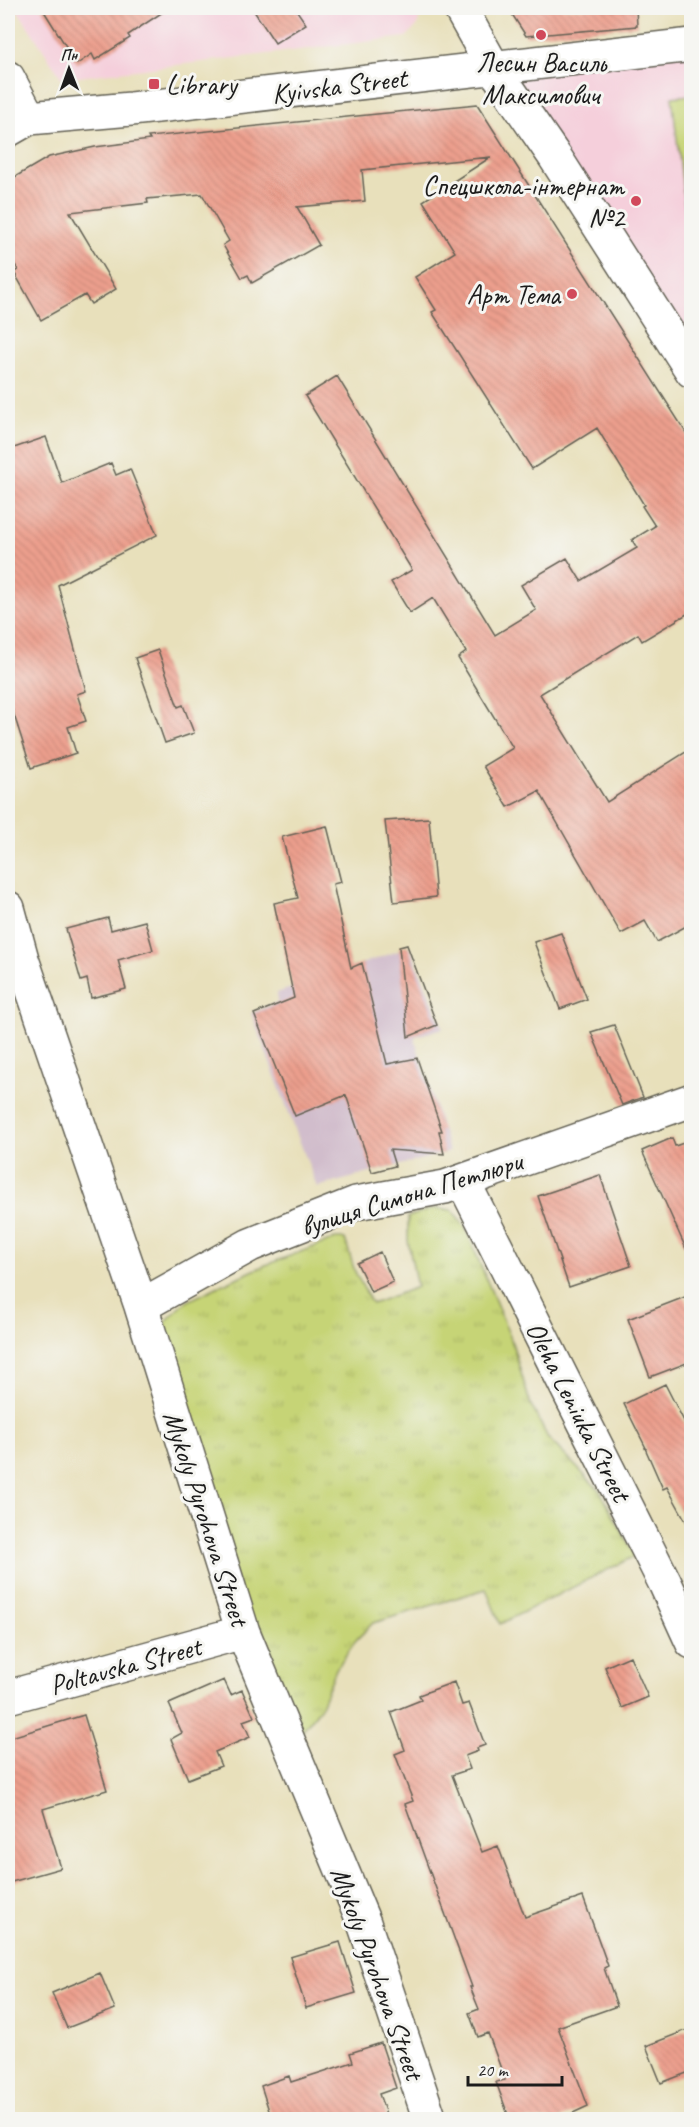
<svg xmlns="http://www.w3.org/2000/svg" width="699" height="2127" viewBox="0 0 699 2127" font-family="Caveat,sans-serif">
<defs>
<pattern id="park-tufts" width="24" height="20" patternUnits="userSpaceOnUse" patternTransform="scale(1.5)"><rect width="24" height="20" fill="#c6d476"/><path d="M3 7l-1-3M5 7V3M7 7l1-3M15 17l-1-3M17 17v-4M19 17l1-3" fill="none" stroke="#aab566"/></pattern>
<pattern id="building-back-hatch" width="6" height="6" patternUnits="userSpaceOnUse" patternTransform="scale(1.5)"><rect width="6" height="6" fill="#ec9f8d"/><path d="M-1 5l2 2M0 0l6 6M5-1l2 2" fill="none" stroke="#ca8879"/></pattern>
</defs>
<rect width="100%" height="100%" fill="#f6f6f2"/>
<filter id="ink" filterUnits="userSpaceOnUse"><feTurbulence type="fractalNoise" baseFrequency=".0167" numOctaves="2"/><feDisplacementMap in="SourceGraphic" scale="12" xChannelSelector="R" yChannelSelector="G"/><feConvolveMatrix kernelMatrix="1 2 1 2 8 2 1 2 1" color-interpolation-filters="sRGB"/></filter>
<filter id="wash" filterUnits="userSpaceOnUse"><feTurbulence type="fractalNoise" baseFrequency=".008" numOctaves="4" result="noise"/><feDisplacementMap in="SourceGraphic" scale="24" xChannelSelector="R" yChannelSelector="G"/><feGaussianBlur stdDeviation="1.35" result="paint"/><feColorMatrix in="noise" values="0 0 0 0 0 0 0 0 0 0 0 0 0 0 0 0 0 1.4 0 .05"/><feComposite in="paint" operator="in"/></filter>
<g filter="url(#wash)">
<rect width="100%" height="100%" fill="#e8e0bb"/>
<!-- built -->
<path fill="#f5cfdb" d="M16,8H416L419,18L418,25L406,37L62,79Z
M691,45V337L669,339L494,66Z"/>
<!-- industrial -->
<path fill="#d1bdcc" d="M410,947L443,1028L414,1037L449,1152L317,1187L251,1013L278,1002L277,993Z"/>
<!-- park -->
<path fill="url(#park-tufts)" stroke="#717849" stroke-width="1.5" d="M434,1208L452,1210L464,1225L511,1339L530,1403L548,1438L600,1491L635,1556L500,1624L486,1589L373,1623L357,1639L336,1669L320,1708L298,1736L246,1614L163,1351L166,1321L186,1302L219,1286L263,1266L335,1239H345L355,1272L372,1304L417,1287L408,1241V1217Z"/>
<!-- garden -->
<path fill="#c6d476" stroke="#717849" stroke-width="1.5" d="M691,95H692L691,257L672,97Z"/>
<g id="blocks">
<!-- building -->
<path fill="url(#building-back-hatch)" d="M42,8H169L128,35L130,38L95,60L92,54L77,64Z
M252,8H295L306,24L275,43Z
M508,8H636L637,26L526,36Z
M477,104L692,442V611L642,641L638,634L540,694L607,802L692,748V923L657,942L645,921L621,934L539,791L508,807L483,766L513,748L458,658L466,652L433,598L410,613L391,582L412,570L305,396L337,376L495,635L536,610L521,585L567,558L581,581L637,548L632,540L655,526L642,506L644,505L597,428L532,469L432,312L436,310L415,277L455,252L423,201L491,157L362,170L365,201L297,207L319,245L252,283L248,275L242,278L223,245L229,241L202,194L147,199L148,203L70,212L116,289L91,304L85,295L41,320L14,272L18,270L8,252V181L49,157L95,147L150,140L148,137Z
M46,437L62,483L111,463L116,475L130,469L157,535L58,585L86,691L77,694L86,721L68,727L76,753L31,768L8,696V450Z
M158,650L178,707L183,705L194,733L165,743L135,658Z
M429,818L436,897L394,902L385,821Z
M327,826L341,882L333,884L351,968L362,963L387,1064L417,1058L442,1131H439L444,1154L390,1150L395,1166L372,1172L346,1095L295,1116L254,1014L294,998L274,903L298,898L282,837Z
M108,918L111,930L145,921L153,950L118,960L126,989L91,998L87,979L81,981L66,929Z
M561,933L587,999L560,1009L534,942Z
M407,945L437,1025L408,1037L399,947Z
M614,1025L643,1097L622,1105L591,1032Z
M672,1138L675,1146L692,1140V1262L642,1151Z
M600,1175L631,1266L569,1287L538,1196Z
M380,1252L393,1282L371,1292L357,1263Z
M685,1297L692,1313V1361L650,1377L628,1319Z
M665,1384L692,1437V1532L667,1487L663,1489L645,1448H646L624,1404Z
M630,1656L648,1697L622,1708L605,1667Z
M224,1680L231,1695L242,1690L254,1717L243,1721L250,1737L215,1752L221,1766L188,1779L171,1739L182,1733L169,1704Z
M454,1682L462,1705L469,1703L485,1745L477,1748L478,1751L465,1756L470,1769L452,1775L482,1852L498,1846L525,1917L583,1897L608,1966L604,1968L617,2006L558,2027L588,2106L558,2120H510L496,2082L505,2080L488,2033L478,2037L469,2013L479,2009L470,1987H472L405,1804L413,1801L395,1754L405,1750L391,1712L421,1700L419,1695Z
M84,1715L107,1790L43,1809L61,1868L8,1883V1738Z
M340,1942L356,1993L306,2008L290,1957Z
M100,1973L115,2009L67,2028L52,1993Z
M692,2028V2071L661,2083L646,2046Z
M381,2043L396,2088L379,2094L388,2120H272L261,2086L289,2076L291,2082L353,2062L350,2053Z"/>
</g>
</g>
<g filter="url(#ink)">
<use href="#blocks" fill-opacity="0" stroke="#636154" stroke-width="1.5"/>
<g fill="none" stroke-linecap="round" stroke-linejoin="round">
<defs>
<path id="minor" d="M460,8L493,67L555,157L692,371
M8,78L29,118
M8,130L29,118L131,109L692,45
M8,908L22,959L141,1306L243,1632L364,1923L430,2120
M463,1181L665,1583L692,1642
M141,1306L250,1245L356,1203L445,1187L692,1100
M8,1697L243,1632"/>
</defs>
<!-- minor casing -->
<use href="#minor" stroke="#636154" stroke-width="36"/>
<!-- minor -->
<use href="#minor" stroke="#fff" stroke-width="33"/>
</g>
</g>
<!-- markers -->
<g fill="#d1495b" stroke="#f6f6f2" stroke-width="2">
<circle cx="541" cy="35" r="6"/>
<rect x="148" y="78" width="12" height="12" rx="3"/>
<circle cx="636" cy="201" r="6"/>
<circle cx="572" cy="294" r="6"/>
</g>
<g text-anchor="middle" stroke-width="6" stroke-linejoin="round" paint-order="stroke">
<!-- poi labels -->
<g font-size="28" fill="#1c1c1c" stroke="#f6f6f2" text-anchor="end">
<text x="541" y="72" text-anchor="middle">Лесин Василь<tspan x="541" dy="32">Максимович</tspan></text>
<text x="166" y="94" text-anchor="start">Library</text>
<text x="624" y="195">Спецшкола-інтернат<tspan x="624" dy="32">№2</tspan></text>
<text x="560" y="304">Арт Тема</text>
</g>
<!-- street labels -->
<g font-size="28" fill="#1c1c1c" stroke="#f6f6f2">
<text transform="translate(339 85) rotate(-7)" y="10">Kyivska Street</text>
<text transform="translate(411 1193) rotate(-17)" y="10">вулиця Симона Петлюри</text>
<text transform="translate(579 1411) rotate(63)" y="10">Oleha Leniuka Street</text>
<text transform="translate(207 1518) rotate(72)" y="10">Mykoly Pyrohova Street</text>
<text transform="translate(125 1665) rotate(-15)" y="10">Poltavska Street</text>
<text transform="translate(378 1973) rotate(70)" y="10">Mykoly Pyrohova Street</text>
</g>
</g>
<!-- margin -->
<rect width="699" height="2127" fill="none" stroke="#f6f6f2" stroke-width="30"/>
<!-- north arrow -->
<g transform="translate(69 69) rotate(359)" stroke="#f6f6f2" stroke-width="4.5" paint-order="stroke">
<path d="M0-4.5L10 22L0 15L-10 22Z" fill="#1c1c1c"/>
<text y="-9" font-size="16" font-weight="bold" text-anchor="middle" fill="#1c1c1c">Пн</text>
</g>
<!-- scale -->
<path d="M468 2076v9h94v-9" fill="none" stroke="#1c1c1c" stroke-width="3"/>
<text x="477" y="2076" font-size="18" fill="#1c1c1c" stroke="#f6f6f2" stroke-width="4.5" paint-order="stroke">20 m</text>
</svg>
